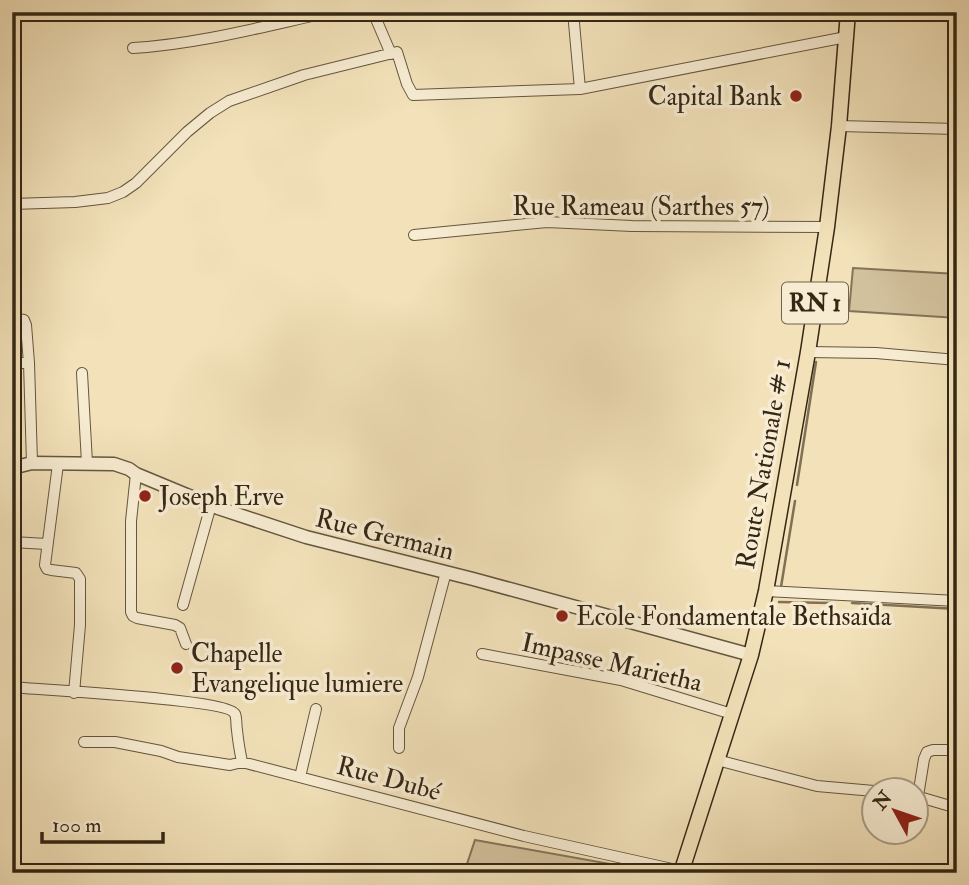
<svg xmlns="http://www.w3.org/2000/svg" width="969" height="885" viewBox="0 0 969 885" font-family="'IM FELL Double Pica',serif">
<rect width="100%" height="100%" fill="#f2e1b9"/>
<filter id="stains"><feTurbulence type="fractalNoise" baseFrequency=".00286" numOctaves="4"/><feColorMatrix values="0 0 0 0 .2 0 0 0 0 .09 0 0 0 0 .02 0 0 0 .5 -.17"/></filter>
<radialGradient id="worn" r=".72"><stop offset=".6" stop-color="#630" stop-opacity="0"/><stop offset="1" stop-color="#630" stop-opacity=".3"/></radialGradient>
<!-- green -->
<path fill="#d2c19d" stroke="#847459" stroke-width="2" d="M853,268L957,274V318L849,311Z
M475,840L633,868V873H491L467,864Z"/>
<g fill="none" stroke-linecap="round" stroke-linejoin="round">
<!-- stream -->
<path stroke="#807156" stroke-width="2.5" d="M797,485L816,362
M781,587L795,501
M779,602L831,603
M852,603L957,609"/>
<defs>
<path id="minor" d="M373,12L391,54
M573,12L580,89
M133,48C199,44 265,26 330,12
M839,126L957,129
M12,204L75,202L108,198L123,192L136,183L187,132L210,113L229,101L304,75L397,52L407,84L413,95L580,89L846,37
M414,235L547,222L632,226L827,227
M12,318L24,320L26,325L29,363L32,463
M808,352L876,353L957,360
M12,363H29
M82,373L87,463
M58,464L45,565L47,569L51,570L76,573L80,579V625L74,693
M136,474L131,521V612L133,616L137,618L175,625L180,628L186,644
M12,542L47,544
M766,591L957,601
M183,605L211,505
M482,654L621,680L732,714
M12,687C39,690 228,699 235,714C237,718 236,726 237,730C238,741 240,752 242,762
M84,742H115L161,751L178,757L230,765L242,762L524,836L681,871
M399,748V728L418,677L446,572
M717,760L817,786L874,791
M300,777L316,709
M916,796L957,808
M918,796L924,759L927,752L933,750H957"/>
<path id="tertiary" d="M12,468L32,463L114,464L129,469L136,474L218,508L306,537L473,579L751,655"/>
<path id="primary" d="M681,873L751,655L766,591L808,352L827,227L839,126L848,12"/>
</defs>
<!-- minor casing -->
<use href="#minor" stroke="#64563e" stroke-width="12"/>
<!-- tertiary casing -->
<use href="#tertiary" stroke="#64563e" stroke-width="15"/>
<!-- primary casing -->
<use href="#primary" stroke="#352715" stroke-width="17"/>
<!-- minor -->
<use href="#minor" stroke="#f7ecd2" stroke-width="10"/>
<!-- tertiary -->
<use href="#tertiary" stroke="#f7ecd2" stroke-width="12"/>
<!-- primary -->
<use href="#primary" stroke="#f2e1b9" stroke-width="14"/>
</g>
<!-- markers -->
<g fill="#8f2418" stroke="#f7ecd2" stroke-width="2.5">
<circle cx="796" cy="96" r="7"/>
<circle cx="145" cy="496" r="7"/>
<circle cx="562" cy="616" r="7"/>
<circle cx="177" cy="668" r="7"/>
</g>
<g text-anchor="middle" stroke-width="7" stroke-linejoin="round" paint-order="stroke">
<!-- shield labels -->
<rect fill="#f7ecd2" stroke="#6f624e" stroke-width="2" x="782" y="282.5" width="66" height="41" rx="5"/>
<g font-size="24" font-weight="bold" fill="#352715">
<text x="815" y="311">RN 1</text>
</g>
<!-- poi labels -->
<g font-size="26" fill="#352715" stroke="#f7ecd2" text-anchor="start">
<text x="782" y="105" text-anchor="end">Capital Bank</text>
<text x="159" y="505">Joseph Erve</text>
<text x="576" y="625">Ecole Fondamentale Bethsaïda</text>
<text x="191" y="662">Chapelle<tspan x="191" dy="30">Evangelique lumiere</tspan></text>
</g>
<!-- street labels -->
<g font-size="26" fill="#352715" stroke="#f7ecd2">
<text x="641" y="215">Rue Rameau (Sarthes 57)</text>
<text transform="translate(763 464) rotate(-80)" y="9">Route Nationale # 1</text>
<text transform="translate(385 534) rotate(14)" y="9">Rue Germain</text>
<text transform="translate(612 662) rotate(13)" y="9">Impasse Marietha</text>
<text transform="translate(389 778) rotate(15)" y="9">Rue Dubé</text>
</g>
</g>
<!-- margin -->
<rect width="969" height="885" fill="none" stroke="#f2e1b9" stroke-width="42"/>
<rect x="14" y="14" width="941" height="857" fill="none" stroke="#352715" stroke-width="3.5"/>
<rect x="21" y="21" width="927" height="843" fill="none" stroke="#352715" stroke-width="2"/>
<!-- north arrow -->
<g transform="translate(895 811) rotate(310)"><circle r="33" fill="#f7ecd2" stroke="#a99d86" stroke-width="2"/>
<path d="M0-5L12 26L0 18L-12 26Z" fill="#8f2418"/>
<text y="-10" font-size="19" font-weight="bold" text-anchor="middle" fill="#352715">N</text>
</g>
<!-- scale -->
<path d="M42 832v10h121v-10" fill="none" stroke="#352715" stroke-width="3.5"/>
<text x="52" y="832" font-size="21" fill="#352715" stroke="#f7ecd2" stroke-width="5" paint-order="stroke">100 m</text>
<rect width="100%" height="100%" filter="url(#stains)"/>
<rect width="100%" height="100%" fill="url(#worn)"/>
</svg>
